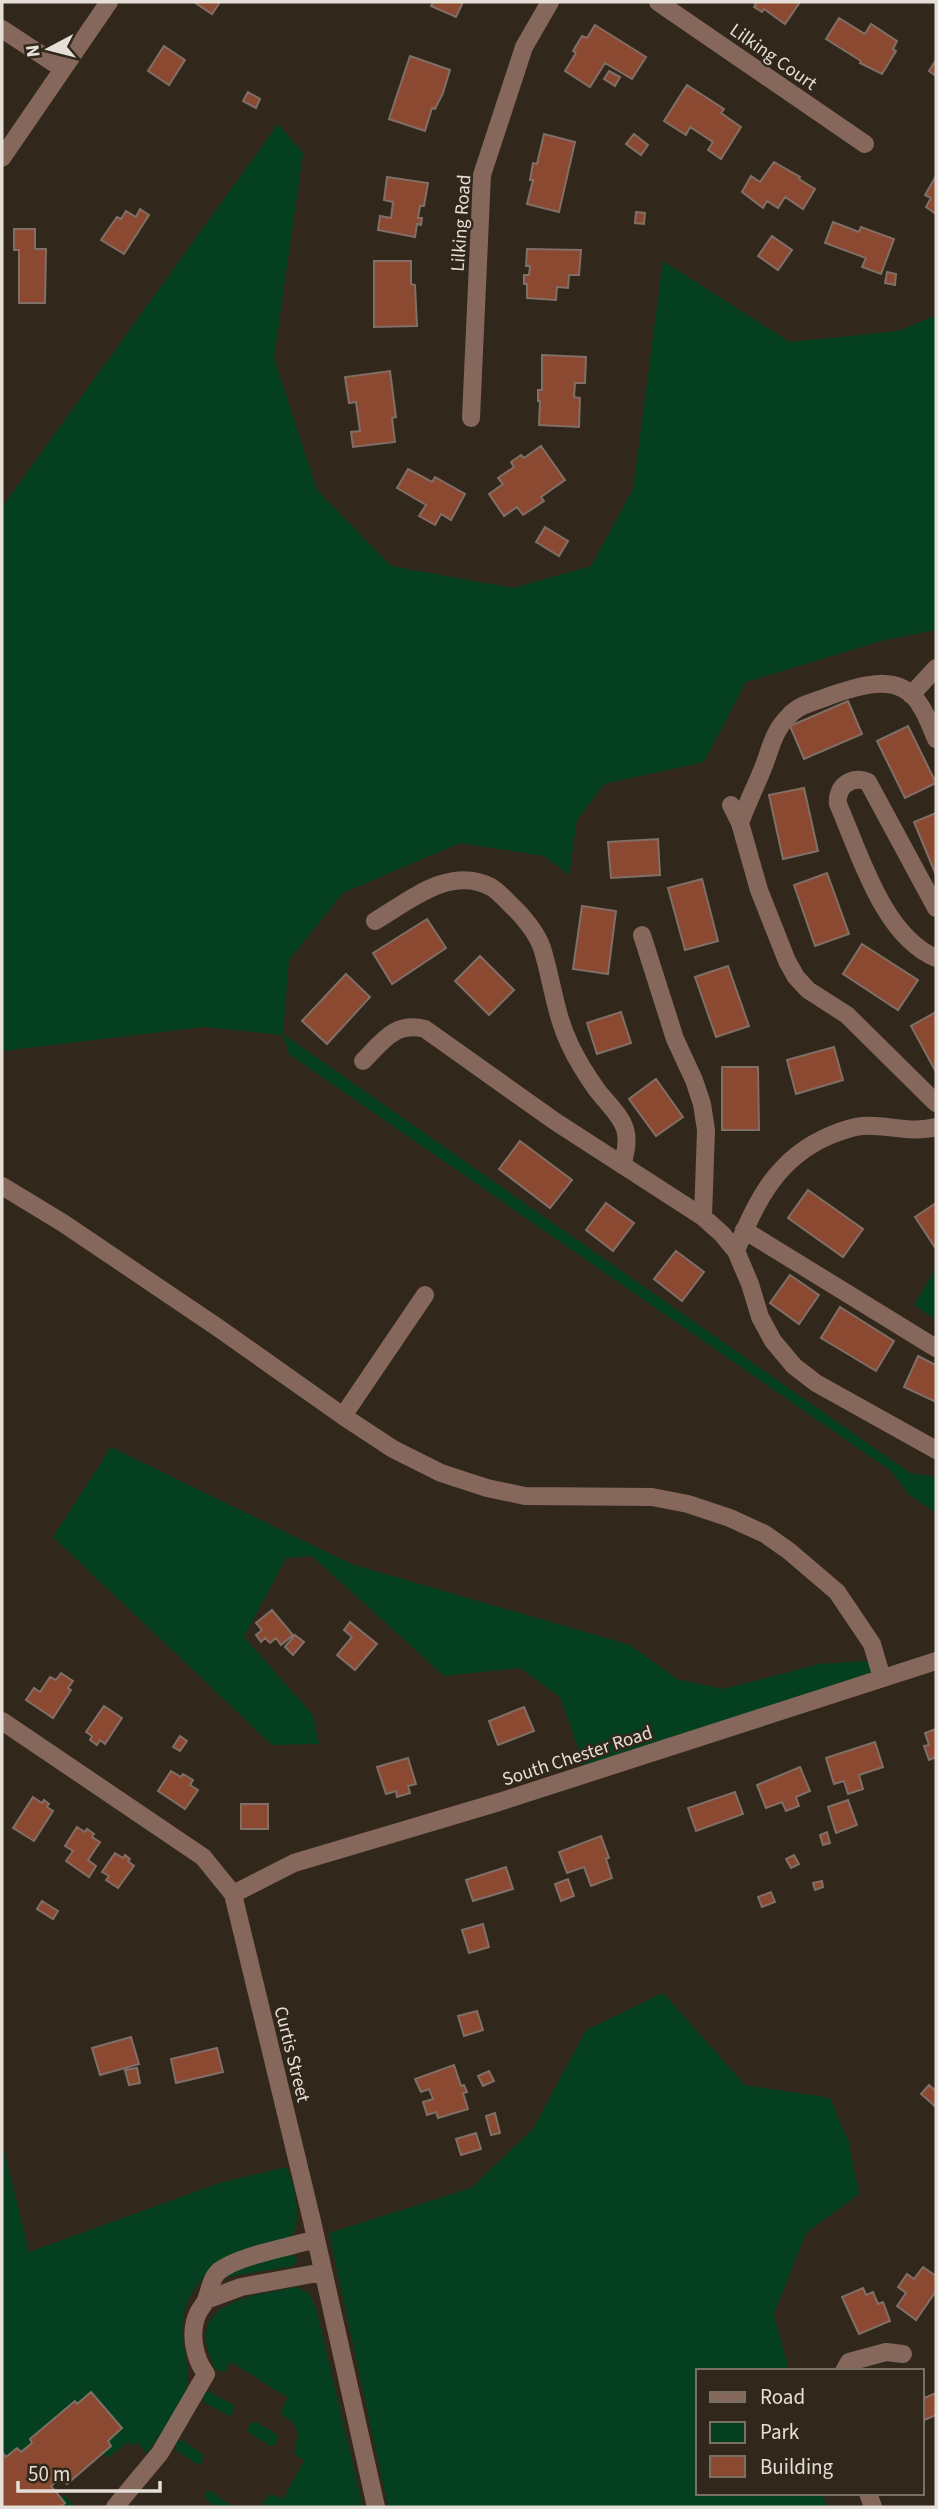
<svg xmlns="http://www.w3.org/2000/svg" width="938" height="2509" viewBox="0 0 938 2509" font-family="'Source Sans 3',sans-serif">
<rect width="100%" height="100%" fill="#31281b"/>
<!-- green -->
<path fill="#043f20" d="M278,124L303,153L274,358L317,490L391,566L513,588L591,566L633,489L663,261L790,342L899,331L936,315V630L885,640L746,682L704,762L604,784L577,820L569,875L544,856L460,843L343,893L289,960L283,1034L910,1473L936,1477V1513L908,1494L891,1471L289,1054L283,1035L204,1027L2,1051V507Z
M936,1267V1320L914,1305Z
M111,1447L351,1564L630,1645L677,1679L723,1689L820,1664L881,1660L890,1668L584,1766L560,1697L520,1668L444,1676L312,1556L286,1558L244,1637L313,1715L319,1744L272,1745L53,1537Z
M663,1993L745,2085L830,2098L849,2143L859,2194L806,2233L774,2314L789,2371H698V2493H823L827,2507H388L329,2233L471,2188L533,2129L586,2030Z
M2,2141L29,2252L220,2183L286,2167C295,2183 307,2233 283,2244C269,2250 251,2248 236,2254C214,2262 194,2284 186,2306C175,2337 193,2363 186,2390C183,2402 156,2440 147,2454L137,2442L132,2446L128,2442L108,2458L97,2448L48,2484L61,2499L65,2495L75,2507H2Z
M292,2254L297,2258V2262L293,2266L222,2278L232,2269Z
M297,2287L309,2293L316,2308L363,2507H262L263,2501L271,2494L283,2499L304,2461L294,2453C299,2432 300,2426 281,2414V2410L288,2398L231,2362L225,2372L216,2370C179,2302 251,2296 297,2287Z
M208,2391L234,2405L232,2415L229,2416L204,2402L203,2394Z
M256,2422L278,2435L276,2445L270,2446L248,2432L250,2423Z
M179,2440L184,2441L203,2455L202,2463L198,2465L176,2450L175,2446Z
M206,2491H211L233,2507H216L205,2499Z"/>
<!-- building -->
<path fill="#8a4930" stroke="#816e67" stroke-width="2" d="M194,2H220L212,14Z
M433,2H463L456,17L431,6Z
M753,2H800L785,24L764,9L762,12L754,7L756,4Z
M839,18L865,34L871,24L897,41L893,49L896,51L882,74L860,63L861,61L826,39Z
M595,25L646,57L632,79L605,63L590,87L565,71L576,53L573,51L582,36L587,38Z
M164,46L185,60L169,85L148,71Z
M410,56L450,70L443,93L435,109L432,108L425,131L389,119Z
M936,60V76L929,71Z
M609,71L620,77L615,86L604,79Z
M687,85L724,109L721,113L741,127L721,159L708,150L713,142L690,127L686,135L664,121Z
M248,92L260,99L256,108L243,101Z
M544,134L575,142L559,212L527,204L533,180H530L533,163L537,164Z
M634,134L648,145L641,155L626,144Z
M774,162L800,177L799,179L815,189L803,209L785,197L778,208L767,201L763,208L742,192L751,176L760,182Z
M936,176V214L926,207L931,198L925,195Z
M387,177L428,183L424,206H420L418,218H422L421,225L417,224L415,237L378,230L380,216L391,218L393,202L384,200Z
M140,209L149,215L124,254L101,240L117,217L121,219L126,211L136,217Z
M636,212L645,213L644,224L635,223Z
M833,222L859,232L861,227L894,239L881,274L862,267L866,258L825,243Z
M14,229H35V249H46L45,303H19V250H14Z
M772,236L792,250L778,270L758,256Z
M527,249L581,250L579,275H569L568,288L557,287L556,300L527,298V284H524V275H529L530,266H526Z
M374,261H411V284L415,285L417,326L374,327Z
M887,272L896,274L895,285L885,283Z
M542,355L586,357L585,383H575L574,397L580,398L579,427L539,425L540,401H538V390H542Z
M390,371L396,417L392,418L395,442L353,447L351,432L360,431L356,402L349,403L345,377Z
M541,446L565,480L541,497L544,501L523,515L517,507L504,516L489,494L503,484L498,478L514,467L511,462L521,455L524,458Z
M408,469L432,482L435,477L465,494L451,520L441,514L435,525L419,516L426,505L397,488Z
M545,527L568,541L559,556L536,542Z
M848,701L862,734L804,759L790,726Z
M908,726L936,783L905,798L877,741Z
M804,788L818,851L783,859L769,795Z
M936,813V875L914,822Z
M658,839L660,875L611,878L608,842Z
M827,873L849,934L815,946L794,885Z
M702,879L718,941L685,950L668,888Z
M582,906L616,911L608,974L573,969Z
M427,919L446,948L392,984L373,953Z
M862,944L918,980L898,1010L843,974Z
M480,956L514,990L489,1015L455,981Z
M728,966L749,1026L716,1037L695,977Z
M346,974L370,997L327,1044L302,1021Z
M621,1012L631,1043L597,1054L587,1023Z
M936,1012V1072L911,1026Z
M834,1047L843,1080L796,1094L787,1060Z
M722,1067H758L759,1130H722Z
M656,1079L683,1117L656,1136L629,1099Z
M520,1141L572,1180L550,1208L499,1169Z
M808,1190L863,1229L843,1257L788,1218Z
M606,1203L634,1223L613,1251L586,1230Z
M936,1203V1249L915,1217Z
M676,1251L704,1272L682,1301L654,1279Z
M790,1275L819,1295L799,1324L770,1303Z
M840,1307L894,1341L876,1371L821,1338Z
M918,1356L936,1365V1402L904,1387Z
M272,1610L293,1635L281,1645L276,1638L270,1643L265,1638L261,1642L256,1635L262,1630L256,1623Z
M350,1622L377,1644L355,1670L337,1655L352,1637L344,1630Z
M295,1635L304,1642L293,1655L285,1647Z
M61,1673L73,1681L68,1688L71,1690L53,1718L26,1700L34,1688L40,1692L50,1677L56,1680Z
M104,1706L122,1718L105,1744L100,1740L97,1745L90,1740L92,1736L86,1732Z
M524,1707L534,1731L498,1745L489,1721Z
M936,1729V1757L929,1760L924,1746L929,1745L925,1733Z
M180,1736L187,1741L180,1751L173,1747Z
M875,1742L883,1767L859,1775L863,1789L848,1794L844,1781L834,1784L826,1758Z
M408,1758L416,1784L408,1786L410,1793L397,1797L396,1791L386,1794L377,1767Z
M800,1767L810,1791L796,1797L799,1806L786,1811L782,1802L766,1808L757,1785Z
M171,1771L181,1777L183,1774L193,1780L190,1785L198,1790L185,1809L158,1791Z
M735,1792L743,1814L696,1831L688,1808Z
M33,1797L42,1803L44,1800L49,1804L47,1807L53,1811L34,1841L13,1828Z
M848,1800L857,1825L836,1833L828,1807Z
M241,1804H268V1829H241Z
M77,1827L85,1832L87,1829L94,1834L92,1837L100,1842L88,1860L96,1866L89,1877L66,1861L73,1851L65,1846Z
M827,1832L830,1843L823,1845L820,1835Z
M601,1836L609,1858L606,1859L612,1878L591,1886L584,1867L567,1873L559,1852Z
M115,1853L123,1858L125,1855L130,1859L128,1861L134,1866L118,1888L106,1880L109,1876L102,1872Z
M794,1855L799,1864L791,1868L786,1859Z
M506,1867L513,1889L473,1901L466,1880Z
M568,1879L574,1896L561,1901L555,1884Z
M822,1881L823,1887L815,1890L813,1883Z
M771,1892L775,1902L762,1907L758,1897Z
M42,1901L58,1911L53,1919L37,1909Z
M483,1924L489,1947L469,1953L462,1930Z
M477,2011L483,2030L464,2036L458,2016Z
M131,2037L139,2064L100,2075L92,2048Z
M217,2048L223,2072L176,2083L171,2059Z
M454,2065L461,2086L464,2085L467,2092L463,2093L468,2109L438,2118L436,2112L427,2115L423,2102L433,2099L429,2089L421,2092L415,2079Z
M137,2068L140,2083L129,2085L125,2070Z
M489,2071L494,2081L483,2086L478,2076Z
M929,2085L936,2091V2107L921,2094Z
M495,2113L500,2133L491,2135L486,2116Z
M476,2133L481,2149L461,2155L456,2139Z
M923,2267L936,2276V2291L916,2320L897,2306L906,2293L898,2287L907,2274L914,2279Z
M863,2288L866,2295L873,2292L878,2304L883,2302L890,2321L859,2334L842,2297Z
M91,2392L122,2428L108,2441L111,2446L67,2484L61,2477L51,2486L65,2503L60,2507H2V2452L6,2457L17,2448L21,2452L32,2443L30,2439L75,2401L77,2404Z
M936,2393V2415L922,2421V2399Z"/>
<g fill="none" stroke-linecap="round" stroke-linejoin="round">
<!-- minor -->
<path stroke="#85685b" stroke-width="18" d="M658,2L865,144
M2,29L63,69
M2,158L109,2
M471,418L482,175L524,47L550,2
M911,695L936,668
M731,805L740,823L759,890L787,961L796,977L808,990L847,1015L936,1103
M740,823C747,803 757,784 765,763C771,746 775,729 789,716C799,704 818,701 832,695C861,685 900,672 920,705C927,715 931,728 936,739
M936,908L868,782C852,775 836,786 838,804C860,854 883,936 936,958
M375,921C409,901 450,865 491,887C498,891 505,899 511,905C522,915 537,933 542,948C552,980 555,1014 570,1045C577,1060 587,1076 597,1090C619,1118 635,1125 622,1165
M642,935L675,1039L694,1080L702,1104L706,1130L703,1217
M363,1061C382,1042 395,1021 425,1029L556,1122L703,1217L722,1234L736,1251
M936,1127C912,1134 886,1124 862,1126C851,1127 841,1131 831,1135C778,1157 756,1200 736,1251L750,1284L760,1317L773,1341L794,1366L816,1383L936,1450
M2,1186L63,1223L217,1327L343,1416L393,1449L441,1473L487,1488L525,1496L652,1497L688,1504L730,1518L765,1534L789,1551L837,1592L872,1644L882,1678
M744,1230L936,1348
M343,1416L425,1295
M2,1721L203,1857L233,1894L312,2221L376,2507
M233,1894L294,1863L499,1802L936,1661
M206,2300L241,2287L323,2272
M844,2371L849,2362L886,2352L903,2354
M868,2493L873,2507
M115,2507L160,2453L206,2374C194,2358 189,2332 198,2313C200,2309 204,2305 206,2300C210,2290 211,2278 219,2271C240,2255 290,2247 316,2239"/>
</g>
<g text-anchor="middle" stroke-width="5" stroke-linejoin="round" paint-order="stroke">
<!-- street labels -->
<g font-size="19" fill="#e6dfd7" stroke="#31281b">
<text transform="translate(774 56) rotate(35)" y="7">Lilking Court</text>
<text transform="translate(460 223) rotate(-86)" y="7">Lilking Road</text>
<text transform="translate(577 1755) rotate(-18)" y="7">South Chester Road</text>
<text transform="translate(293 2054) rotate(76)" y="7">Curtis Street</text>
</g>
</g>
<!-- border -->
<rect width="938" height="2509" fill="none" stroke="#e6dfd7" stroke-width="7"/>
<!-- legend -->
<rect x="696" y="2369" width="228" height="126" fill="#31281b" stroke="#797166" stroke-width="2"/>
<rect x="710" y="2392" width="35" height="10" fill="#85685b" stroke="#797166" stroke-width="2"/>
<text x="760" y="2404" font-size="21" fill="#e6dfd7">Road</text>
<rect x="710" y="2422" width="35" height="21" fill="#043f20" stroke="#797166" stroke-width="2"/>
<text x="760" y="2439" font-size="21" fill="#e6dfd7">Park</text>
<rect x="710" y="2456" width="35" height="21" fill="#8a4930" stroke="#797166" stroke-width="2"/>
<text x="760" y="2474" font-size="21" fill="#e6dfd7">Building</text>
<!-- north arrow -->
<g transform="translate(49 49) rotate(263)" stroke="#31281b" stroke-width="5" paint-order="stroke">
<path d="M0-5L12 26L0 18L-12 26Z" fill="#e6dfd7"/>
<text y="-10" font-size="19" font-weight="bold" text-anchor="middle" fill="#e6dfd7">N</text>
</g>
<!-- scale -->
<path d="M18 2481v10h142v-10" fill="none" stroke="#e6dfd7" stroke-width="3.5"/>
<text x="28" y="2481" font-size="21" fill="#e6dfd7" stroke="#31281b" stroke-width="5" paint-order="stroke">50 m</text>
</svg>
